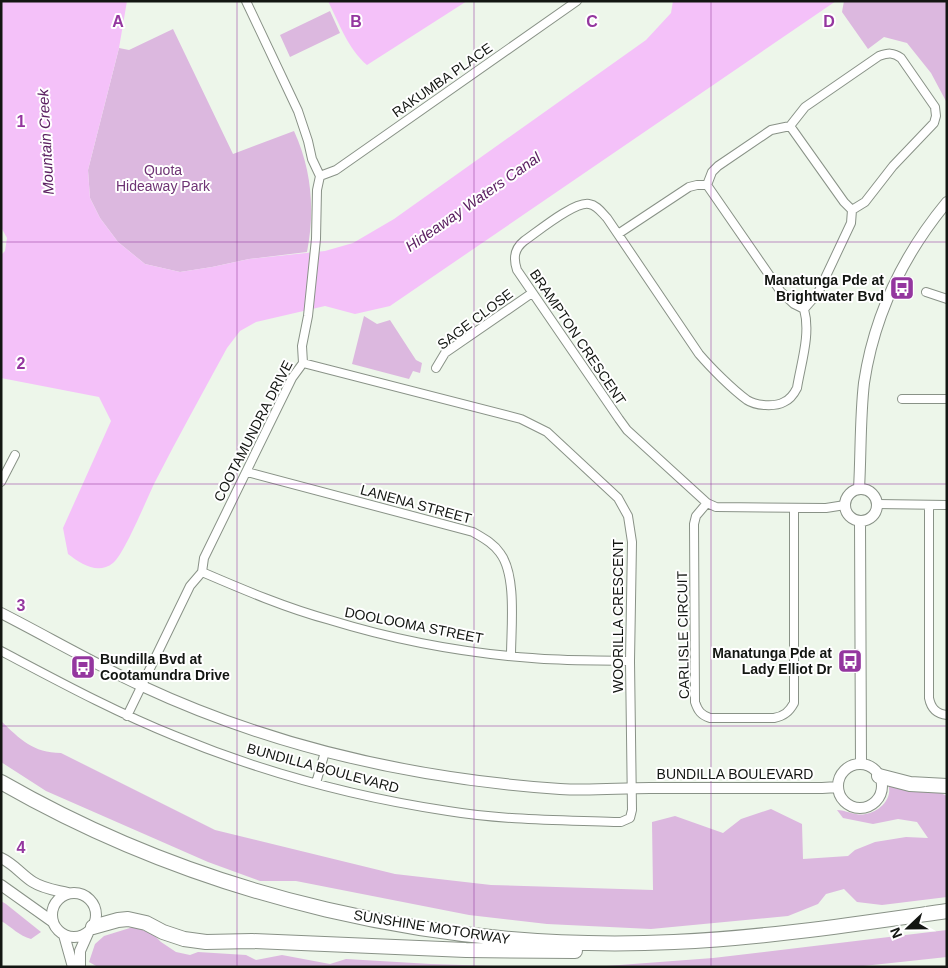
<svg xmlns="http://www.w3.org/2000/svg" width="948" height="968" viewBox="0 0 948 968" font-family="Helvetica,sans-serif">
<rect width="100%" height="100%" fill="#edf6ea"/>
<!-- green -->
<path fill="#dcb8df" d="M844,1H947V103L931,73L907,43L884,37L868,49L842,12Z
M330,11L340,33L290,57L280,35Z
M173,29L233,154L294,131C312,170 315,211 307,252L249,259L212,267L180,272L145,264L118,242L100,218L90,198L88,170L119,48L129,50Z
M364,316L377,324L390,320L416,360L422,363L420,373L413,371L409,379L352,364Z
M1,721C20,739 33,753 61,753L215,830L395,874L491,885L653,890L652,822L675,816L723,833L741,819L771,809L802,824L803,859L848,856L855,850L875,842L906,837L928,838L917,822L898,819L873,824L843,818L837,810C844,810 849,813 856,814C869,817 887,807 889,793C890,789 888,785 887,781L939,792L947,796V897L882,905L857,902L844,889L826,894L818,904L788,916L651,929L547,924L469,915L296,881H260L208,862L46,791L1,762Z
M1,901L6,904L41,932L31,939C19,936 12,927 1,921Z
M133,927L152,933L161,942L176,952L190,955L198,952L246,955L256,960L282,955L330,964L346,959L431,964L526,967H98L89,962L95,944L104,936Z
M947,930V957L854,967H593L713,958Z"/>
<!-- water -->
<path fill="#f4c1f9" d="M1,1H127L119,48L88,170L90,198L100,218L118,242L145,264L180,272L212,267L249,259L325,251L353,243L394,219L646,40L671,13L673,1H836L390,306L355,314L325,306L256,322L240,331L227,348C203,392 178,437 155,482C147,498 124,555 113,563C98,575 81,564 68,554L63,528L111,421L99,397L1,378V255L5,251L7,238L1,227Z
M328,1H467L367,65C348,49 339,23 328,1Z"/>
<g fill="none" stroke-linecap="round" stroke-linejoin="round">
<defs>
<path id="minor" d="M790,126L844,202L852,210
M320,176L336,170L577,1
M707,185L781,292L794,304L804,309
M618,234L689,187L697,185H707L712,172L718,166L771,130L790,126L805,107L879,56C888,53 893,52 901,58L935,107L936,116L934,123L893,166L865,202L852,210L851,223L818,293L804,309
M926,292L947,299
M804,309C811,334 801,363 797,388C794,394 791,399 784,402C775,407 756,406 747,400C732,389 711,368 699,354L607,218C602,213 597,205 589,204C574,201 536,233 524,241C514,249 513,258 517,270L619,419L627,430L707,503L716,507L826,508L845,505
M436,368L445,353L532,293
M902,399H947
M247,472L473,532C483,538 493,543 500,553C517,575 511,628 511,656
M1,482L15,455
M707,503L696,516L694,524L695,702C698,711 701,715 710,718H774C784,716 789,712 794,703V508
M877,504L947,505
M929,505V698C931,708 936,714 947,715
M202,572C244,590 286,608 330,620C395,640 464,653 532,658C564,661 597,660 630,661
M1,651C58,681 115,712 175,736C262,772 355,797 448,811C503,820 559,820 614,822H621L630,818L632,810L630,661L632,542L628,516L618,498L547,432L521,419L303,363
M127,716L190,586L202,572L204,558L292,378L303,363L302,346L308,316L316,239L317,190L320,176L312,159L308,141L298,111L246,1
M316,783L325,752"/>
<path id="tertiary" d="M845 505a16 16 0 1 1 32 0a16 16 0 1 1-32 0Z
M859,489C861,454 860,418 864,383C874,316 904,254 947,202
M860,522L861,764
M1,613C48,637 94,664 142,686C273,747 416,779 560,789C590,791 620,788 650,788C707,788 765,788 822,788L838,787
M838 786a22 22 0 1 1 44 0a22 22 0 1 1-44 0Z
M1,858C14,864 22,875 33,882C44,889 56,890 68,893
M1,885L53,922
M52 915a22 22 0 1 1 44 0a22 22 0 1 1-44 0Z
M64,935L73,967
M80,967V951L88,933"/>
<path id="motorway" d="M879,776L910,784L947,786
M1,782C203,898 443,953 674,942C765,938 856,924 947,911
M93,927L118,920L128,919L146,923L163,932L184,939L206,942L252,941L466,950L575,951"/>
</defs>
<!-- minor casing -->
<use href="#minor" stroke="#899287" stroke-width="10"/>
<!-- tertiary casing -->
<use href="#tertiary" stroke="#899287" stroke-width="12"/>
<!-- motorway casing -->
<use href="#motorway" stroke="#899287" stroke-width="16"/>
<!-- minor -->
<use href="#minor" stroke="#fff" stroke-width="8"/>
<!-- tertiary -->
<use href="#tertiary" stroke="#fff" stroke-width="10"/>
<!-- motorway -->
<use href="#motorway" stroke="#fff" stroke-width="14"/>
</g>
<!-- grid -->
<path fill="none" stroke="#94369f" stroke-width="1" stroke-opacity="0.55" d="M237,1V967M474,1V967M711,1V967M1,242H947M1,484H947M1,726H947"/>
<!-- icons -->
<defs>
<symbol id="bus-square" viewBox="-11 -11 22 22"><rect x="-9" y="-9" width="18" height="18" rx="4" fill="#94369f" stroke="#fff"/><path d="M-5-6H5V4H4V6H2V4H-2V6H-4V4H-5ZM-3.5-4V0h7V-4ZM-3.5 1.2v1.5H-2V1.2ZM2 1.2v1.5H3.5V1.2Z" fill="#fff"/></symbol>
</defs>
<g fill-rule="evenodd">
<use href="#bus-square" x="888" y="274" width="28" height="28"/>
<use href="#bus-square" x="836" y="647" width="28" height="28"/>
<use href="#bus-square" x="69" y="653" width="28" height="28"/>
</g>
<g text-anchor="middle" stroke-width="4" stroke-linejoin="round" paint-order="stroke">
<!-- street labels -->
<g font-size="14" fill="#131612" stroke="#fff">
<text transform="translate(442 80) rotate(-35)" y="5">RAKUMBA PLACE</text>
<text transform="translate(475 319) rotate(-37)" y="5">SAGE CLOSE</text>
<text transform="translate(578 337) rotate(56)" y="5">BRAMPTON CRESCENT</text>
<text transform="translate(253 431) rotate(-63)" y="5">COOTAMUNDRA DRIVE</text>
<text transform="translate(416 504) rotate(15)" y="5">LANENA STREET</text>
<text transform="translate(618 616) rotate(-90)" y="5">WOORILLA CRESCENT</text>
<text transform="translate(414 625) rotate(11)" y="5">DOOLOOMA STREET</text>
<text transform="translate(683 635) rotate(-91)" y="5">CARLISLE CIRCUIT</text>
<text transform="translate(323 768) rotate(15)" y="5">BUNDILLA BOULEVARD</text>
<text x="735" y="779">BUNDILLA BOULEVARD</text>
<text transform="translate(432 927) rotate(9)" y="5">SUNSHINE MOTORWAY</text>
</g>
<!-- park labels -->
<g font-size="14" fill="#6e3374" stroke="#fff">
<text x="163" y="175">Quota<tspan x="163" dy="16">Hideaway Park</tspan></text>
</g>
<!-- poi labels -->
<g font-size="14" font-weight="bold" fill="#131612" stroke="#fff" text-anchor="end">
<text x="884" y="285">Manatunga Pde at<tspan x="884" dy="16">Brightwater Bvd</tspan></text>
<text x="832" y="658">Manatunga Pde at<tspan x="832" dy="16">Lady Elliot Dr</tspan></text>
<text x="100" y="664" text-anchor="start">Bundilla Bvd at<tspan x="100" dy="16">Cootamundra Drive</tspan></text>
</g>
<!-- water labels -->
<g font-size="15" font-style="italic" fill="#5c2162" stroke="#fff">
<text transform="translate(46 142) rotate(-93)" y="5">Mountain Creek</text>
<text transform="translate(473 202) rotate(-35)" y="5">Hideaway Waters Canal</text>
</g>
</g>
<g font-size="16" text-anchor="middle" font-weight="bold" fill="#94369f" stroke="#fff" stroke-width="4" stroke-linejoin="round" paint-order="stroke">
<text x="118" y="27">A</text>
<text x="356" y="27">B</text>
<text x="592" y="27">C</text>
<text x="829" y="27">D</text>
<text x="21" y="127">1</text>
<text x="21" y="369">2</text>
<text x="21" y="611">3</text>
<text x="21" y="853">4</text>
</g>
<!-- border -->
<rect width="948" height="968" fill="none" stroke="#131612" stroke-width="5"/>
<!-- north arrow -->
<g transform="translate(908 928) rotate(248)" stroke="#ffffff" stroke-width="4" paint-order="stroke">
<path d="M0-4L9 19L0 12L-9 19Z" fill="#131612"/>
<text y="-8" font-size="14" font-weight="bold" text-anchor="middle" fill="#131612">N</text>
</g>
</svg>
